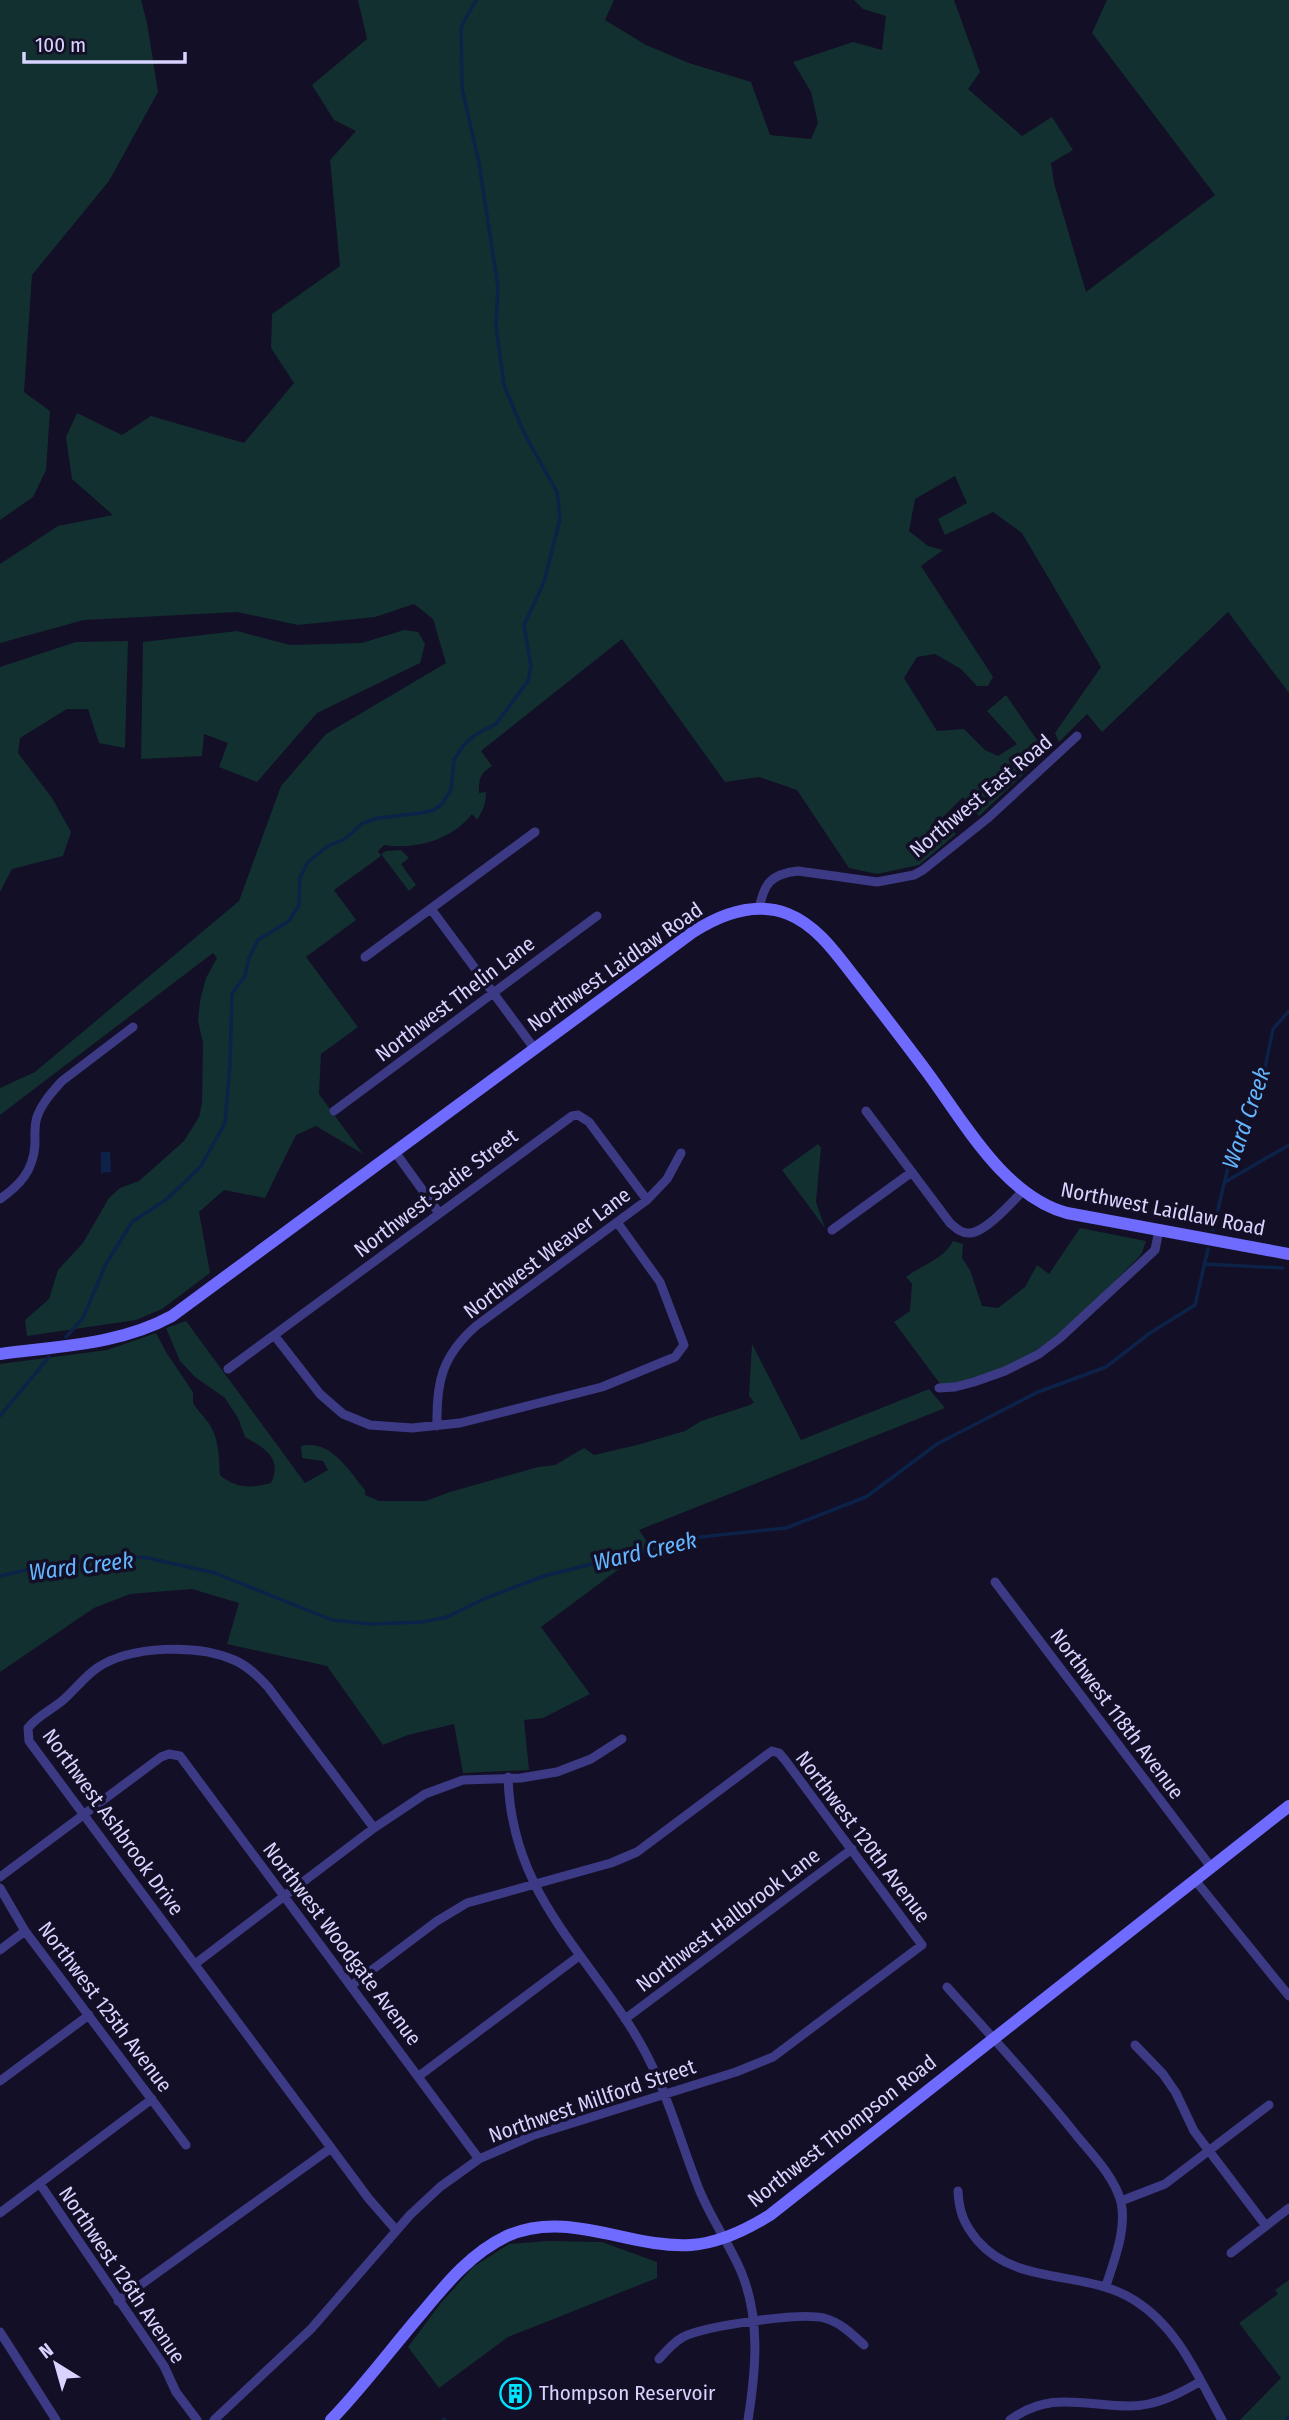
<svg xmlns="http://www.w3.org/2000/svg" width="1289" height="2420" viewBox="0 0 1289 2420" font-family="'Fira Sans Condensed',sans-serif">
<rect width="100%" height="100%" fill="#130f26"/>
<!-- green -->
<path fill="#12302f" d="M0,0H141L147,23L158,92L109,181L32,275L24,392L50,411L46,470L33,497L0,520Z
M358,0H614L605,20L646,45L689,63L751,82L770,135L811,139L818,123L811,92L793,62L853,42L882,50L886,16L863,9L854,0H954L980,72L968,89L1022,136L1052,117L1073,150L1051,163L1054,183L1086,292L1215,195L1092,33L1107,0H1289V693L1228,612L1102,732L1087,714L1059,742L1055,733L1101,667L1022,533L993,512L945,535L938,519L967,503L955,476L915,499L909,531L928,546L943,550L921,566L993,677L988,686H977L961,669L935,654L917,657L904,678L937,731L964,729L985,750L998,756L1017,744L987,711L1006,695L1046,753L979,816L963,797L942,818L956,834L919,865L877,874L849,868L797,790L759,777L725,782L622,639L481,751L492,766C480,774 479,778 479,793L486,792C486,804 483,810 477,820L472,814C452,840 415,850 384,845L378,851L381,856L334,890L356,920L306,957L358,1027L321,1054L319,1094L363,1154L316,1126L296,1135L265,1198L224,1190L199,1212L210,1273L162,1309L136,1320L27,1336L25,1320L49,1299L58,1270L83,1243L109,1198L120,1188L139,1181L184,1141L199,1117L202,1103L203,1043L198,1021L200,1001L206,978L217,958L213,953L0,1115V1088L35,1072L239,901L281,786L326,734L446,663L433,619L414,604L375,617L298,625L237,612L84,620L0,643V564L58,526L113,515L72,479L66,437L77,413L122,435L151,416L244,443L294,383L271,348L272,314L340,266L330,160L356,131L334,120L312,85L367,39Z
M404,630L418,632L425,644L420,663L317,713L257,782L219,767L228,743L204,734L202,756L141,759L143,642L237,631L290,645L362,643Z
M128,641L125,748L99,743L88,709H67L20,738L18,753L52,798L71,832L63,856L12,869L0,892V667L76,642Z
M401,850L409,858L401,864L416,885L409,891L381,854L386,851Z
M818,1144L821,1148L816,1202L825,1228L782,1170Z
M1080,1228L1146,1241L1142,1253L1137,1259C1075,1320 1032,1374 941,1385L894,1322L910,1311L912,1284L906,1277C922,1265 944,1259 953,1241L963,1244L962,1258L970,1270L982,1306L998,1308L1025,1287L1037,1265L1049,1274Z
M186,1321L305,1483L328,1470L323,1461L302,1458L301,1446C331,1439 348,1470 365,1490V1495L379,1501H426L450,1492L538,1467L555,1465L584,1448L594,1455L637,1445L685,1431L701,1421L750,1405L754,1402L749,1396L752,1344L801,1440L929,1389L945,1408L639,1530L650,1546L541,1627L590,1694L543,1718L524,1720L529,1770L463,1773L454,1724L408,1735L383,1745L327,1666L227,1644L239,1603L192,1589L130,1594L94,1608L0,1672V1364L107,1350L156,1333L166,1352L193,1392V1403C197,1410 202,1414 207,1421C219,1436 219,1456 220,1475C236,1489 251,1488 271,1483C283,1458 264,1448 245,1437L238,1418L225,1398L195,1377L180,1361L166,1328Z
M548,2241L602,2242L657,2262V2278L508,2337L439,2388L408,2347L440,2304L473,2267L509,2244Z
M1289,2280V2420H1240L1281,2378L1239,2323L1278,2294L1275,2290Z"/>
<!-- water -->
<path fill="#0c2248" d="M101,1152H110L111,1172L101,1173Z"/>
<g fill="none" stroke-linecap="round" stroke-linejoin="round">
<!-- stream -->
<path stroke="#0c2248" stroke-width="3.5" d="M1225,1182L1289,1145
M1213,1230L1232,1151L1260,1092L1273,1029L1289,1011
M1204,1264L1283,1268
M66,1337L83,1318L106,1264L132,1222L167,1199L201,1166L225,1123L230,1065L232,994L245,976L249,958L258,940L289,921L299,905L300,877L308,862L328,846L345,839L363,823L379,818L421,813L434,810L442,804L451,790L454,760L463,746L475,735L496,724L528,681L531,666L524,625L544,582L560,519L557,492L524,433L504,385L496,326L498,287L479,163L462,88L461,27L476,0
M0,1416L49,1357
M0,1576L44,1566L121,1556L148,1558L215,1573L332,1620L371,1624L422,1622L447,1617L486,1598L544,1576L700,1537L786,1528L866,1497L937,1444L1038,1392L1106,1367L1150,1333L1195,1305L1208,1249
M444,2419L445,2420
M1286,2420L1289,2417"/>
<!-- street -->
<path stroke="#3d3a85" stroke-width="9" d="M431,909L534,1048
M759,909C764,883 771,874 798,871L877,882L914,875L923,870L988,818L1077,736
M365,957L535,832
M334,1111L597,916
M866,1111L950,1223C956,1228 962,1234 970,1233C986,1232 1012,1202 1023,1191
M395,1152L439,1213
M0,1199C20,1185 33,1171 35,1145C35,1136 34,1126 37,1117C42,1103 52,1092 62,1081L133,1027
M832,1230L912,1172
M274,1335L320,1394L343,1414L370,1425L412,1428L460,1423L602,1387L675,1357L684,1345L660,1282L617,1222
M228,1369L572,1116L578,1115L589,1122L647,1200
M939,1388L955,1387L974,1382L1005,1371L1039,1354L1060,1338L1155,1250L1159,1230
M437,1426C436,1382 442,1356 476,1326L647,1200L667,1179L681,1153
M995,1582L1211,1867
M508,1777C511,1884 572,1938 626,2020C663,2075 674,2124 697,2184C708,2214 727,2240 740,2269C761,2317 756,2370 748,2420
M374,1828L268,1687C258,1676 248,1666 234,1660C198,1644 131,1645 97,1668C84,1677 74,1691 62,1701C51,1710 36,1717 28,1728L29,1741L369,2199L396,2230
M0,1877L161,1757L169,1754L180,1756L479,2159
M1195,1880L1289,1996
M0,1888L25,1931L186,2145
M0,1950L25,1931
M195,1964L374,1828L425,1794L463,1780L521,1778L557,1772L591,1759L622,1739
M947,1987C991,2036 1036,2084 1077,2136C1093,2155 1115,2178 1121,2202C1127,2230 1114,2260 1106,2286
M625,2019L852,1849
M1135,2045L1163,2074L1176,2093L1194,2131L1266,2226
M419,2076L579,1956
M0,2081L89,2015
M40,2184L164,2366L176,2392L197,2420
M958,2191C959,2212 964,2224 977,2240C1017,2287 1085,2269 1134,2300C1178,2327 1198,2377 1222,2420
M1121,2201L1165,2184L1269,2105
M0,2213L152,2099
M1231,2253L1289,2208
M118,2301L331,2148
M0,2332L56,2420
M659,2359C666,2351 674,2342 683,2337C705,2326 800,2312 824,2318C840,2322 852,2334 864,2345
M214,2420L311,2329L410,2215L440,2187L479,2159L534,2135L736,2072L773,2057L922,1945L785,1760L779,1753L772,1751L637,1852L611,1863L467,1903L437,1921L352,1985
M1010,2420C1051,2390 1084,2406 1130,2406C1156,2406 1179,2394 1201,2381"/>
<!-- secondary -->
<path stroke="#6f6bff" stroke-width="12" d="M0,1354C59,1346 119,1345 172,1316L693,932C721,914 755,901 788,914C818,926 837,955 856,979C880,1010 904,1041 927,1072C964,1122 1004,1196 1067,1213L1289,1254
M331,2420C363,2387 391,2349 421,2314C446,2284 471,2253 507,2236C569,2209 629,2249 691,2245C720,2243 746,2230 770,2215L1289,1806"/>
</g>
<!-- icons -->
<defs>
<symbol id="building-ring" viewBox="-11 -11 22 22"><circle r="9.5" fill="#130f26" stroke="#00e5ff" stroke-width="1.5"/><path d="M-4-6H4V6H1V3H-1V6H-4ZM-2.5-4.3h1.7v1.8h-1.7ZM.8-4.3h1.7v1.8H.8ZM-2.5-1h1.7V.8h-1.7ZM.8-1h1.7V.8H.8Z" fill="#00e5ff"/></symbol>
</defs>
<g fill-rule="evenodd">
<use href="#building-ring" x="498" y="2376" width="35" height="35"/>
</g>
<g text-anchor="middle" stroke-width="7" stroke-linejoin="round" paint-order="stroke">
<!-- street labels -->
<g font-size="21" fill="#d9d4ff" stroke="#130f26">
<text transform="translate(981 796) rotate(-40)" y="7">Northwest East Road</text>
<text transform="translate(615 967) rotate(-35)" y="7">Northwest Laidlaw Road</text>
<text transform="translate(455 999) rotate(-37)" y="7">Northwest Thelin Lane</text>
<text transform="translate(436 1193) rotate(-37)" y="7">Northwest Sadie Street</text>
<text transform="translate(1163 1209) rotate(11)" y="7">Northwest Laidlaw Road</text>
<text transform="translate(547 1253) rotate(-37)" y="7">Northwest Weaver Lane</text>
<text transform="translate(1117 1714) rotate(53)" y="7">Northwest 118th Avenue</text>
<text transform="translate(113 1822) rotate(54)" y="7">Northwest Ashbrook Drive</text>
<text transform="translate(863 1837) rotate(53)" y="7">Northwest 120th Avenue</text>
<text transform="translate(728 1920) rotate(-37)" y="7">Northwest Hallbrook Lane</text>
<text transform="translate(342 1944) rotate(53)" y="7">Northwest Woodgate Avenue</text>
<text transform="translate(105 2007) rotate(53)" y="7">Northwest 125th Avenue</text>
<text transform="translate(592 2101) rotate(-19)" y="7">Northwest Millford Street</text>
<text transform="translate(842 2131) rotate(-38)" y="7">Northwest Thompson Road</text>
<text transform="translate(122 2275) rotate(56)" y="7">Northwest 126th Avenue</text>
</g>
<!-- poi labels -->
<g font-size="21" fill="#d9d4ff" stroke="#130f26" text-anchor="start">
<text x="539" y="2400">Thompson Reservoir</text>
</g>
<!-- water labels -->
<g font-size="23" font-style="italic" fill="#62b6ff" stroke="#130f26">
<text transform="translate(1246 1118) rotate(-71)" y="8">Ward Creek</text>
<text transform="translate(645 1551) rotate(-13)" y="8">Ward Creek</text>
<text transform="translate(81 1566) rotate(-7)" y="8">Ward Creek</text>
</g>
</g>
<!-- north arrow -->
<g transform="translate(56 2364) rotate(323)" stroke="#130f26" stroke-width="5" paint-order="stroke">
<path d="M0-5L12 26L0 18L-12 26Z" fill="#d9d4ff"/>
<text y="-10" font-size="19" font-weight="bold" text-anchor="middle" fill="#d9d4ff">N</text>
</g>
<!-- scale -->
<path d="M24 52v10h161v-10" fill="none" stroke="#d9d4ff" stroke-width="3.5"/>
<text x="35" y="52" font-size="21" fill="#d9d4ff" stroke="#130f26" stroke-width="5" paint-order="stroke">100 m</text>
</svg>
